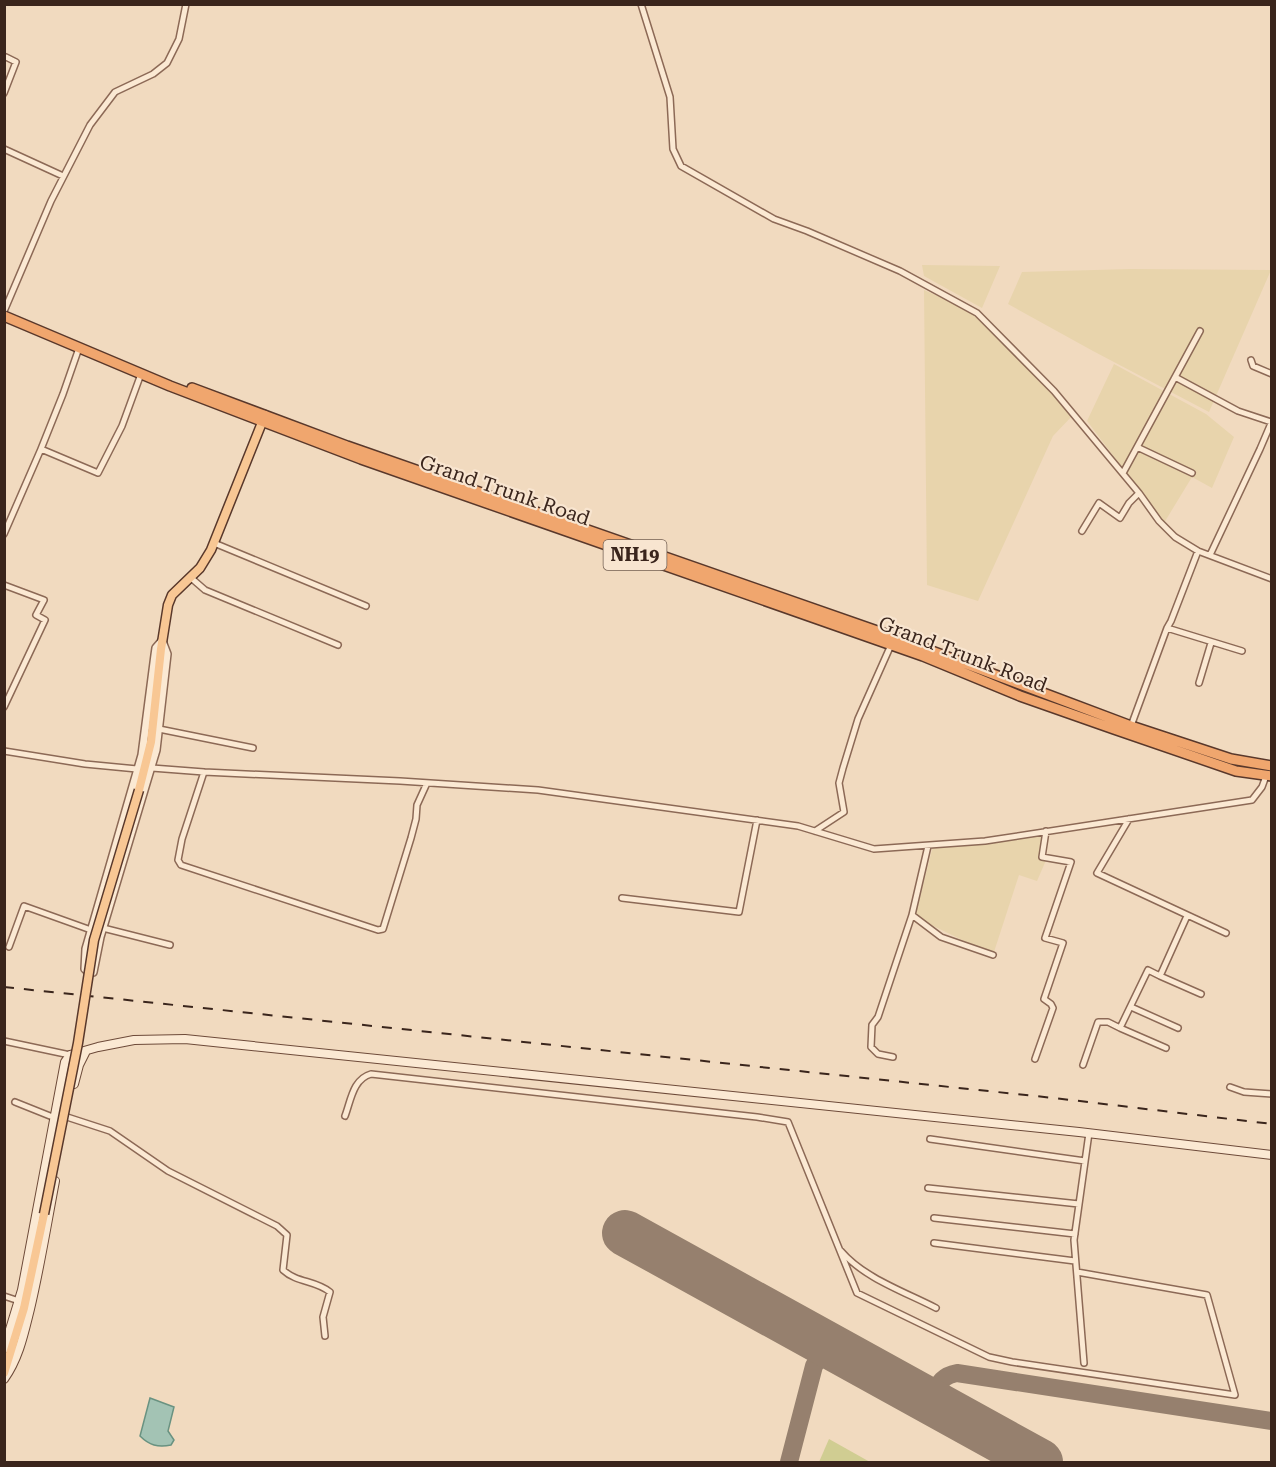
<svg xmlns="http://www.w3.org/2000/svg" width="1276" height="1467" viewBox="0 0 1276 1467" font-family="'Roboto Serif',serif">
<rect width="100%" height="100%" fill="#f1dabf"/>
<!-- farmland -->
<path fill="#e8d4ac" d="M922,265L1000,266L982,308L924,276Z
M1131,269L1271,270L1209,412L1093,351L1008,304L1022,272Z
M924,290L977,313L1074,414L1053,436L978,601L927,585Z
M1114,364L1206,414L1234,437L1212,488L1192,477L1164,523L1087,421Z
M1042,832V856L1047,858L1037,881L1019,875L993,955L915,917L933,846Z"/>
<!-- green -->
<path fill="#d0cd92" d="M829,1439L870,1462H819Z"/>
<!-- water -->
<path fill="#a3c3b4" stroke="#699281" stroke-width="1.5" d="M150,1398L174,1407L168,1431L174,1440L171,1445C158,1448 149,1445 140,1436Z"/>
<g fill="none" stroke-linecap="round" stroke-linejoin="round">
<!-- taxiway -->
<path stroke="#96806e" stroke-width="18" d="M953,1415C933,1403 930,1378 957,1373L1272,1421
M789,1462L814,1366L826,1346"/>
<!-- runway -->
<path stroke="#96806e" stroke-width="46" d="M625,1233L1040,1462"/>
<defs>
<path id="minor" d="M641,4L670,97L673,149L681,166L774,219L807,231L900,271L977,313L1054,391L1139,493L1159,521L1175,537L1198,551L1272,579
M4,93L16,62L6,57
M4,149L63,176
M5,309L51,201L90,125L115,92L153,74L167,63L179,39L186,4
M1251,360L1253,366L1272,374
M1175,377L1238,411L1271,422
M1137,447L1192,473
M41,449L63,394L79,348
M1123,473L1200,331
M1082,531L1099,503L1120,518L1129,503L1139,493
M4,534L41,449L98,473L122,426L141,374
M214,543L366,606
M1210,555L1260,449L1272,421
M190,577L205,590L338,645
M4,585L44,600L36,615L45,620L4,707
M1167,628L1242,651
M1199,683L1211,643
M1131,726L1167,628L1171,621L1198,551
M159,729L253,748
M4,751L85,764L137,769
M152,768L204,772L182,839L178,860L181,865L378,930L383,929L411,838L416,819L417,805L427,783
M204,772L400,781L538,790L798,826L874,849L985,841L1252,800L1262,787L1266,776
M1129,819L1097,873L1226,933
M815,831L844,812L839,783L843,768L858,719L891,645
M928,846L912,915L941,937L993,955
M622,898L739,912L757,820
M1187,916L1160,976L1201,994
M99,927L170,945
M9,947L24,906L91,930
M1160,976L1148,970L1120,1028L1166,1048
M1131,1007L1178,1028
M4,1041L70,1055
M893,1057L878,1054L871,1047L872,1025L878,1017L912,915
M1035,1059L1053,1008L1051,1004L1044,999L1063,943L1045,938L1071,862L1042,857L1046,831
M1083,1065L1098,1022H1108L1120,1028
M1230,1087L1244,1092L1272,1094
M15,1102L50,1116L67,1117L110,1131L168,1171L277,1226L287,1235L283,1270C297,1283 315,1280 330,1292L323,1317L325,1336
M345,1116C351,1100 353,1079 371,1074L757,1117L788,1122L857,1293L989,1357L1012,1362L1235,1395L1207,1295L1077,1272
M930,1139L1085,1161
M928,1188L1079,1204
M934,1218L1075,1234
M934,1243L1075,1261
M841,1251C864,1278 905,1292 936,1308
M4,1296L19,1301
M1084,1363L1074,1240L1089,1133"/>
<path id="tertiary" d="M162,641L167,654L156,750L100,937L93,972H90L85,969L86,949L142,755L155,655L156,648Z"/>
<path id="secondary" d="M74,1084L79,1065L86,1051
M4,1349L22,1290L65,1062L70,1055L98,1047L134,1040L185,1039L1079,1132L1272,1155
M4,1379C19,1358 24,1333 30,1309C40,1267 47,1223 55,1181"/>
<path id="primary" d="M139,790L151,742L161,649L168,605L172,595L200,568L211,550L265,415
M4,1373L24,1308L44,1214"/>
<path id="trunk" d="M4,316L170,386L361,459L923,656L1020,696L1114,729L1236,771L1272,776
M192,388L347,446L900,639L1131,726L1231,759L1272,766"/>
</defs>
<!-- minor casing -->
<use href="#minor" stroke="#8c6956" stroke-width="8"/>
<!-- tertiary casing -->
<use href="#tertiary" stroke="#8c6956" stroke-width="10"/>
<!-- secondary casing -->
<use href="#secondary" stroke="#6d4a39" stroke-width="10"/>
<!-- primary casing -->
<use href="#primary" stroke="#59382b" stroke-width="11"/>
<!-- trunk casing -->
<use href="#trunk" stroke="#59382b" stroke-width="12"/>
<!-- minor -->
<use href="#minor" stroke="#fbe9d3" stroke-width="5"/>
<!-- tertiary -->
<use href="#tertiary" stroke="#fbe9d3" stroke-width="7"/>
<!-- secondary -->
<use href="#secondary" stroke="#fbe9d3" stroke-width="8"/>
<!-- primary -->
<use href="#primary" stroke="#f8c794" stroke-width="8"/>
<!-- trunk -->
<use href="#trunk" stroke="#f0a66e" stroke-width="9"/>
<!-- rail -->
<path stroke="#3a251c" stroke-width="2" stroke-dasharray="10 10" stroke-linecap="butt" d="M4,987L1054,1098L1272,1124"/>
<defs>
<path id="primary-bridge" d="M44,1214L78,1043L94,940L139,790"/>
</defs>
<!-- primary-bridge casing -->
<use href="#primary-bridge" stroke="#59382b" stroke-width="11" stroke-linecap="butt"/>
<!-- primary-bridge -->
<use href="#primary-bridge" stroke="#f8c794" stroke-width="8"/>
</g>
<g text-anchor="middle" stroke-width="4.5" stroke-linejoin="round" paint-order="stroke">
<!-- shield labels -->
<rect fill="#f8e5d0" stroke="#735f52" stroke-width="1.5" x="603.5" y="540" width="63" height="30" rx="4.5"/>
<g font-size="18" font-weight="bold" fill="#3a251c">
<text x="635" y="561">NH19</text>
</g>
<!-- street labels -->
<g font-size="20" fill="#3a251c" stroke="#f8e5d0">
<text transform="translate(505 490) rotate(19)" y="7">Grand Trunk Road</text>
<text transform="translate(963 654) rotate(21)" y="7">Grand Trunk Road</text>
</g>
</g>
<!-- border -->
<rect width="1276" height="1467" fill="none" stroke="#3a251c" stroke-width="12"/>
</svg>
